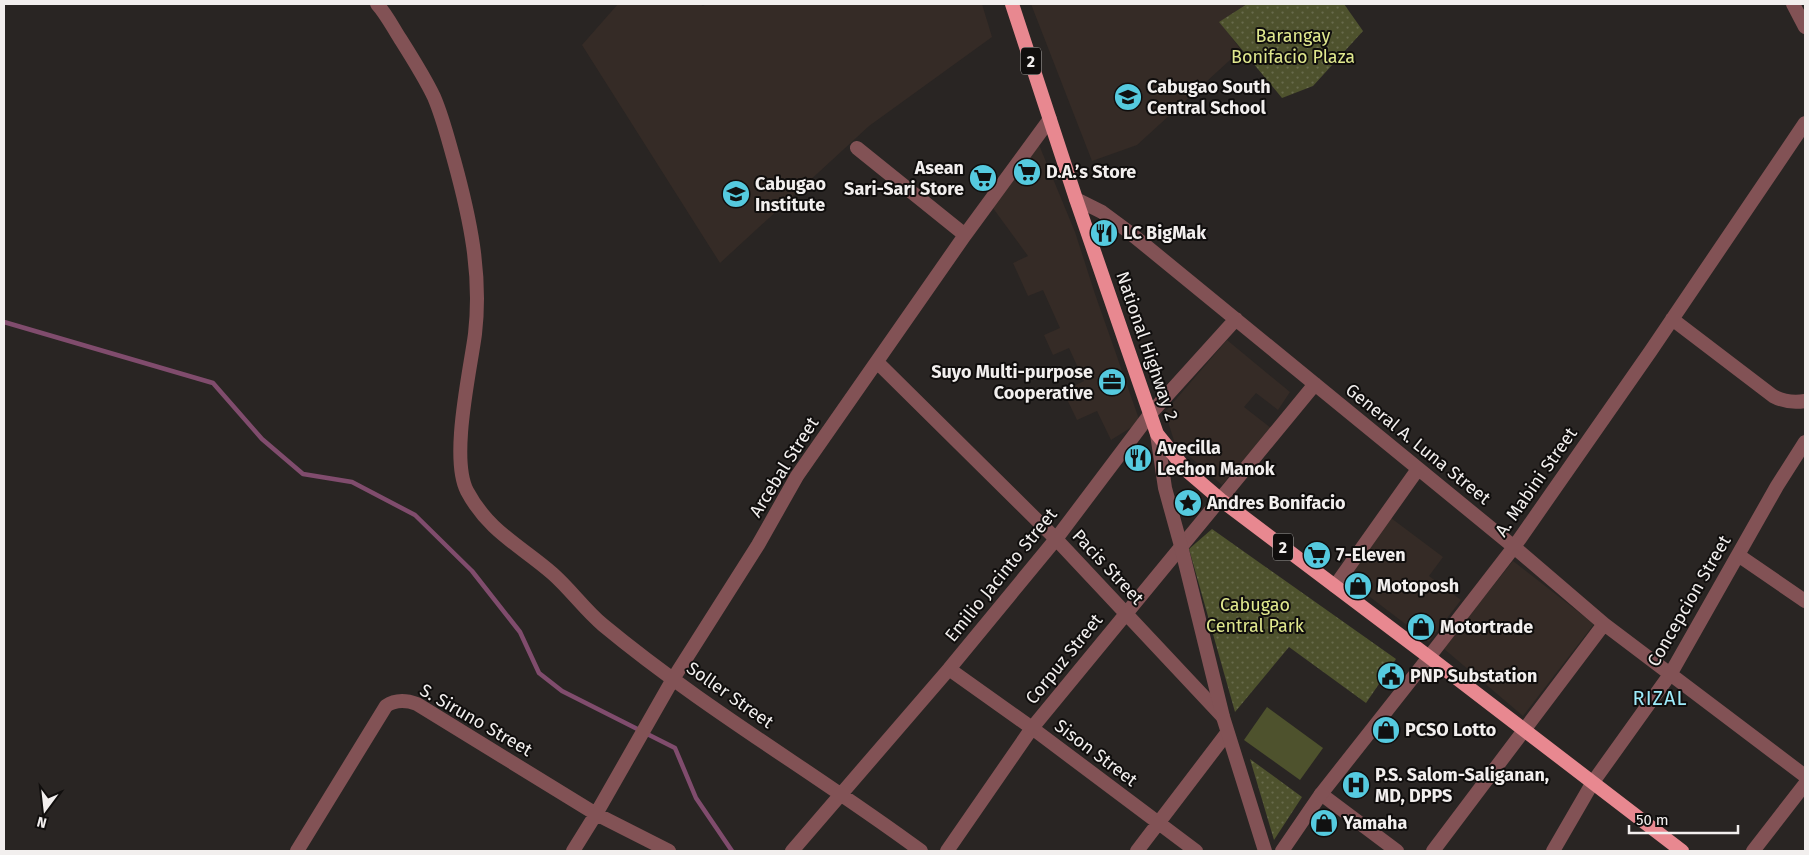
<svg xmlns="http://www.w3.org/2000/svg" width="1809" height="855" viewBox="0 0 1809 855" font-family="'Fira Sans',sans-serif">
<defs>
<pattern id="park-dots" width="8" height="8" patternUnits="userSpaceOnUse" patternTransform="scale(1.25)"><rect width="8" height="8" fill="#4e522d"/><path d="M2 2h.1M6 6h.1" fill="none" stroke="#686b4c" stroke-width="1.8" stroke-linecap="round"/></pattern>
</defs>
<rect width="100%" height="100%" fill="#292523"/>
<!-- built -->
<path fill="#352b26" d="M618,4H700L703,6L706,4H982L992,37L869,126L720,263L582,45Z
M1031,4H1247L1220,22L1241,50L1137,145L1092,161Z
M1037,140L1075,232L1095,294L1140,422L1111,440L1097,411L1077,420L1063,391L1084,381L1069,348L1053,355L1044,335L1060,328L1043,290L1028,296L1013,263L1028,256L990,204Z
M1227,340L1290,392L1278,410L1256,393L1244,407L1271,428L1222,485L1175,444L1165,412Z
M1391,518L1443,557L1429,576L1461,600L1429,642L1345,578Z
M1513,561L1594,624L1523,716L1443,648Z"/>
<!-- park -->
<path fill="url(#park-dots)" d="M1247,4H1344L1363,31L1313,86L1282,98L1219,22Z
M1212,529L1396,659L1366,703L1289,647L1235,712L1189,549Z
M1250,759L1302,797L1274,840Z"/>
<!-- garden -->
<path fill="#4e522d" d="M1267,707L1323,748L1300,780L1244,740Z"/>
<g fill="none" stroke-linecap="round" stroke-linejoin="round">
<!-- stream -->
<path stroke="#804c6d" stroke-width="4.5" d="M4,322L213,383L262,439L303,474L352,482L415,515L472,571L520,632L539,673L562,691L675,748L696,798L732,851"/>
<!-- minor -->
<path stroke="#825255" stroke-width="14" d="M377,4C387,15 393,28 401,40C413,59 425,78 434,97C443,118 448,139 454,160C470,218 482,274 475,334C470,372 450,458 467,491C488,531 521,546 553,574C571,590 585,610 603,625C703,708 817,774 921,851
M1793,4L1805,27
M857,148L965,235
M1076,199L1102,212L1129,232L1514,547L1604,624L1805,776
M1672,319L1773,396C1784,402 1793,403 1805,401
M877,362L1056,539L1223,717
M1738,555L1805,601
M1335,586L1418,469
M1429,657L1514,547L1650,352L1805,123
M949,669L1032,728L1196,851
M1321,794L1397,851
M297,851L386,706C396,699 406,700 417,704L596,814L669,851
M573,851L596,814L673,679L758,545L797,476L965,235L1050,119
M792,851L949,669L1056,539L1151,413L1236,319
M947,851L1032,728L1315,384
M1137,851L1227,733
M1433,851L1604,624
M1553,851L1593,782L1671,673L1777,486L1805,442
M1753,851L1805,784"/>
<!-- tertiary -->
<path stroke="#825255" stroke-width="14" d="M1157,434L1165,488L1181,546L1223,717L1265,851
M1282,851L1321,794L1429,657"/>
<!-- trunk -->
<path stroke="#e88890" stroke-width="14" d="M1012,4L1076,199L1157,434L1186,470L1221,500L1429,657L1682,851"/>
</g>
<!-- icons -->
<defs>
<symbol id="school-disc" viewBox="-11 -11 22 22"><circle r="9.5" fill="#55cadf" stroke="#100e0d"/><path d="M0-5L7-2L0 1L-7-2ZM-4 1L0 2.5L4 1V4Q0 6-4 4Z" fill="#111"/></symbol>
<symbol id="supermarket-disc" viewBox="-11 -11 22 22"><circle r="9.5" fill="#55cadf" stroke="#100e0d"/><path d="M-6-5.5h2.5l.6 2H6L4.5 2H-2.5L-4.4-4H-6ZM-1.5 3.2a1.3 1.3 0 1 0 .1 0ZM3 3.2a1.3 1.3 0 1 0 .1 0Z" fill="#111"/></symbol>
<symbol id="restaurant-disc" viewBox="-11 -11 22 22"><circle r="9.5" fill="#55cadf" stroke="#100e0d"/><path d="M-5-6h1v4h1v-4h1v4h1v-4h1v5L-1.5 .5V6h-2V.5L-5-1ZM5-6V6H3V1.5H1.5Q1.5-4 5-6Z" fill="#111"/></symbol>
<symbol id="office-disc" viewBox="-11 -11 22 22"><circle r="9.5" fill="#55cadf" stroke="#100e0d"/><path d="M-6-3h4V-5.5h4V-3h4V5H-6ZM-1-4.5V-3h2v-1.5ZM-6 0V1H6V0Z" fill="#111"/></symbol>
<symbol id="sight-disc" viewBox="-11 -11 22 22"><circle r="9.5" fill="#55cadf" stroke="#100e0d"/><path d="M0-6L1.8-2.2L6-1.7L2.9 1.2L3.7 5.4L0 3.3L-3.7 5.4L-2.9 1.2L-6-1.7L-1.8-2.2Z" fill="#111"/></symbol>
<symbol id="shop-disc" viewBox="-11 -11 22 22"><circle r="9.5" fill="#55cadf" stroke="#100e0d"/><path d="M-5-2.5h2.3a2.7 3.5 0 0 1 5.4 0H5L5.5 6h-11ZM-1.5-2.5h3a1.5 2.3 0 0 0-3 0Z" fill="#111"/></symbol>
<symbol id="civic-disc" viewBox="-11 -11 22 22"><circle r="9.5" fill="#55cadf" stroke="#100e0d"/><path d="M-.6-6.5H3V-4.5H.6V-3L4-1V1h2V6H-6V1h2V-1L-.6-3ZM-1.2 2.5V6h2.4V2.5Z" fill="#111"/></symbol>
<symbol id="hospital-disc" viewBox="-11 -11 22 22"><circle r="9.5" fill="#55cadf" stroke="#100e0d"/><path d="M-5-5h3v3.5h4V-5h3V5h-3V1.5h-4V5h-3Z" fill="#111"/></symbol>
</defs>
<g fill-rule="evenodd">
<use href="#school-disc" x="1112" y="81" width="32" height="32"/>
<use href="#supermarket-disc" x="1011" y="156" width="32" height="32"/>
<use href="#supermarket-disc" x="967" y="162" width="32" height="32"/>
<use href="#school-disc" x="720" y="178" width="32" height="32"/>
<use href="#restaurant-disc" x="1088" y="217" width="32" height="32"/>
<use href="#office-disc" x="1096" y="366" width="32" height="32"/>
<use href="#restaurant-disc" x="1122" y="442" width="32" height="32"/>
<use href="#sight-disc" x="1172" y="487" width="32" height="32"/>
<use href="#supermarket-disc" x="1301" y="539" width="32" height="32"/>
<use href="#shop-disc" x="1342" y="570" width="32" height="32"/>
<use href="#shop-disc" x="1405" y="611" width="32" height="32"/>
<use href="#civic-disc" x="1375" y="660" width="32" height="32"/>
<use href="#shop-disc" x="1370" y="714" width="32" height="32"/>
<use href="#hospital-disc" x="1340" y="769" width="32" height="32"/>
<use href="#shop-disc" x="1308" y="807" width="32" height="32"/>
</g>
<g text-anchor="middle" stroke-width="4" stroke-linejoin="round" paint-order="stroke">
<!-- shield labels -->
<g fill="#100e0d" stroke="#aeacaa" stroke-width="1">
<rect x="1021" y="47.5" width="20" height="27" rx="4"/>
<rect x="1273" y="533.5" width="20" height="27" rx="4"/>
</g>
<g font-size="16" font-weight="bold" fill="#f2efee">
<text x="1031" y="67">2</text>
<text x="1283" y="553">2</text>
</g>
<!-- park labels -->
<g font-size="18" fill="#e0e88e" stroke="#100e0d">
<text x="1293" y="42">Barangay<tspan x="1293" dy="21">Bonifacio Plaza</tspan></text>
<text x="1255" y="611">Cabugao<tspan x="1255" dy="21">Central Park</tspan></text>
</g>
<!-- poi labels -->
<g font-size="18" font-weight="bold" fill="#f2efee" stroke="#100e0d" text-anchor="start">
<text x="1147" y="93">Cabugao South<tspan x="1147" dy="21">Central School</tspan></text>
<text x="964" y="174" text-anchor="end">Asean<tspan x="964" dy="21">Sari-Sari Store</tspan></text>
<text x="1046" y="178">D.A.’s Store</text>
<text x="755" y="190">Cabugao<tspan x="755" dy="21">Institute</tspan></text>
<text x="1123" y="239">LC BigMak</text>
<text x="1093" y="378" text-anchor="end">Suyo Multi-purpose<tspan x="1093" dy="21">Cooperative</tspan></text>
<text x="1157" y="454">Avecilla<tspan x="1157" dy="21">Lechon Manok</tspan></text>
<text x="1207" y="509">Andres Bonifacio</text>
<text x="1336" y="561">7-Eleven</text>
<text x="1377" y="592">Motoposh</text>
<text x="1440" y="633">Motortrade</text>
<text x="1410" y="682">PNP Substation</text>
<text x="1405" y="736">PCSO Lotto</text>
<text x="1375" y="781">P.S. Salom-Saliganan,<tspan x="1375" dy="21">MD, DPPS</tspan></text>
<text x="1343" y="829">Yamaha</text>
</g>
<!-- street labels -->
<g font-size="18" fill="#f2efee" stroke="#100e0d">
<text transform="translate(1147 346) rotate(71)" y="6">National Highway 2</text>
<text transform="translate(1418 444) rotate(39)" y="6">General A. Luna Street</text>
<text transform="translate(784 467) rotate(-58)" y="6">Arcebal Street</text>
<text transform="translate(1536 482) rotate(-55)" y="6">A. Mabini Street</text>
<text transform="translate(1108 567) rotate(47)" y="6">Pacis Street</text>
<text transform="translate(1001 575) rotate(-51)" y="6">Emilio Jacinto Street</text>
<text transform="translate(1689 601) rotate(-60)" y="6">Concepcion Street</text>
<text transform="translate(1064 659) rotate(-51)" y="6">Corpuz Street</text>
<text transform="translate(730 695) rotate(35)" y="6">Soller Street</text>
<text transform="translate(476 720) rotate(30)" y="6">S. Siruno Street</text>
<text transform="translate(1096 753) rotate(37)" y="6">Sison Street</text>
</g>
<!-- quarter labels -->
<g font-size="20" letter-spacing="1" fill="#9decfc" stroke="#100e0d">
<text x="1660" y="705">RIZAL</text>
</g>
</g>
<!-- border -->
<rect width="1809" height="855" fill="none" stroke="#f2efee" stroke-width="10"/>
<!-- north arrow -->
<g transform="translate(45 810) rotate(195)" stroke="#100e0d" stroke-width="4" paint-order="stroke">
<path d="M0-4L9 19L0 12L-9 19Z" fill="#f2efee"/>
<text y="-8" font-size="14" font-weight="bold" text-anchor="middle" fill="#f2efee">N</text>
</g>
<!-- scale -->
<path d="M1629 825v8h109v-8" fill="none" stroke="#f2efee" stroke-width="2.5"/>
<text x="1636" y="825" font-size="15" fill="#f2efee" stroke="#100e0d" stroke-width="4" paint-order="stroke">50 m</text>
</svg>
